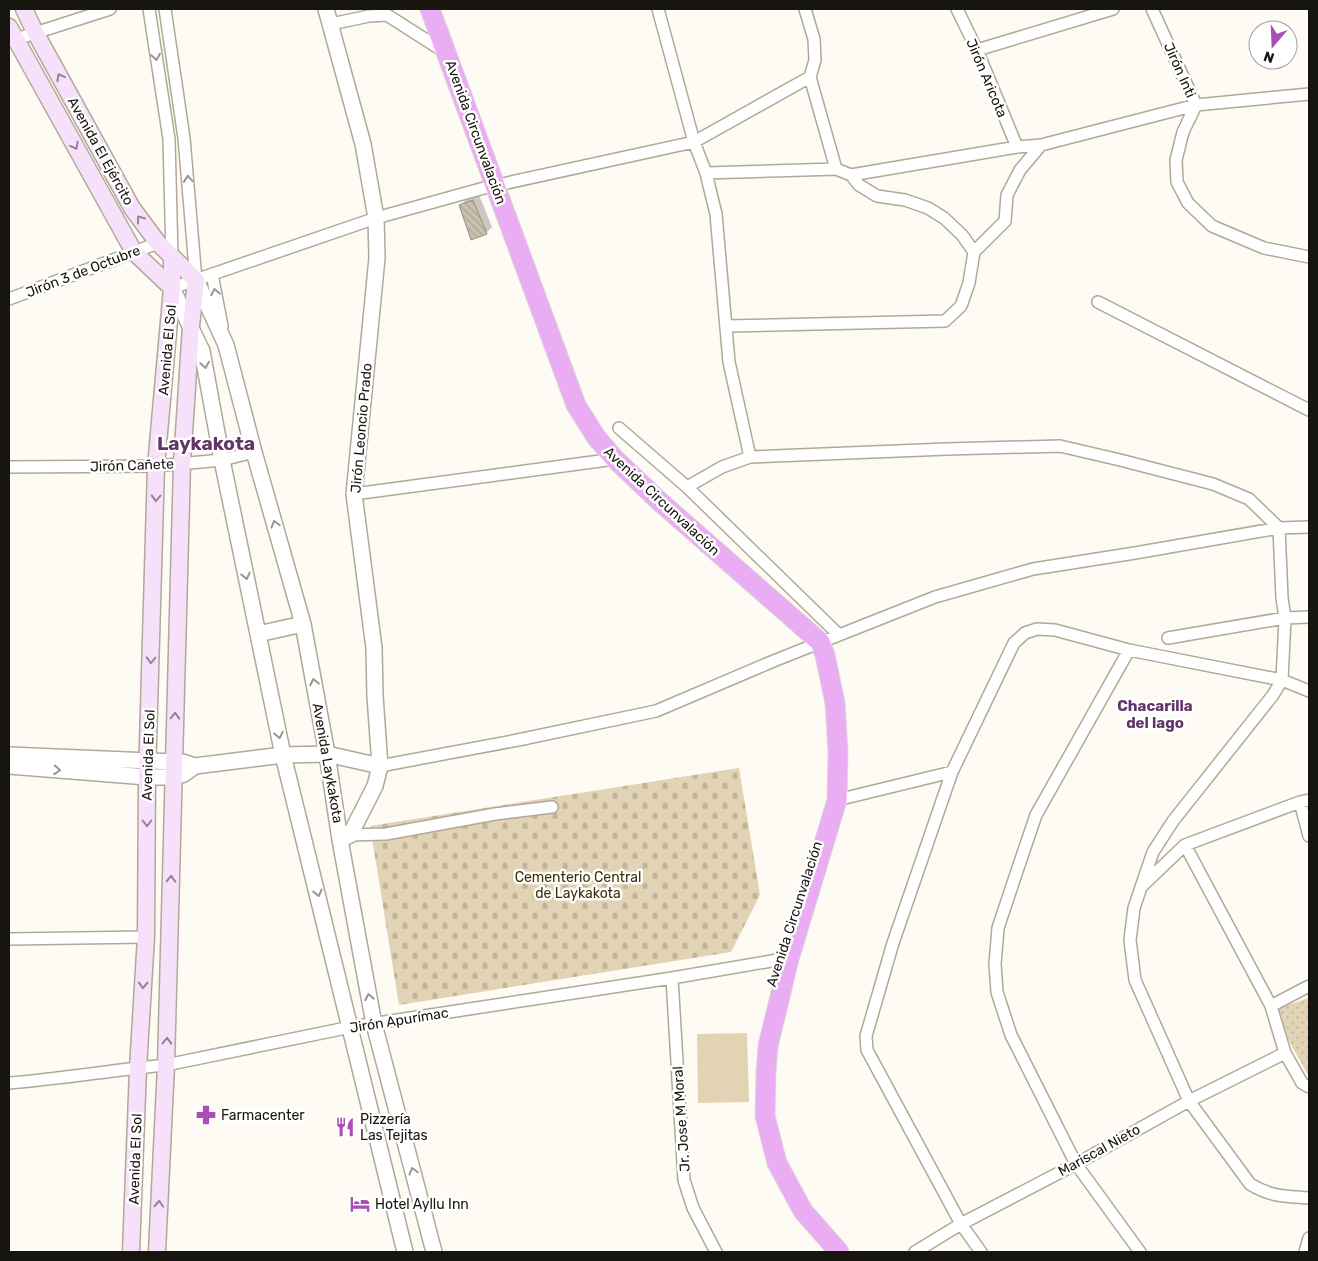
<svg xmlns="http://www.w3.org/2000/svg" width="1318" height="1261" viewBox="0 0 1318 1261" font-family="Rubik,sans-serif">
<defs>
<pattern id="cemetery-stones" width="16" height="16" patternUnits="userSpaceOnUse" patternTransform="scale(1.25)"><rect width="16" height="16" fill="#e1d3b4"/><path d="M2 7V4a2 2 0 0 1 4 0v3zM10 15v-3a2 2 0 0 1 4 0v3z" fill="#c0b49a"/></pattern>
<pattern id="park-dots" width="8" height="8" patternUnits="userSpaceOnUse" patternTransform="scale(1.25)"><rect width="8" height="8" fill="#e1d3b4"/><path d="M2 2h.1M6 6h.1" fill="none" stroke="#c0b49a" stroke-width="1.8" stroke-linecap="round"/></pattern>
<pattern id="building-back-hatch" width="6" height="6" patternUnits="userSpaceOnUse" patternTransform="scale(1.25)"><rect width="6" height="6" fill="#c9c1b0"/><path d="M-1 5l2 2M0 0l6 6M5-1l2 2" fill="none" stroke="#aca596"/></pattern>
</defs>
<rect width="100%" height="100%" fill="#fefbf4"/>
<!-- grass -->
<path fill="#e1d3b4" d="M747,1033L749,1102L698,1103L697,1034Z"/>
<!-- cemetery -->
<path fill="url(#cemetery-stones)" d="M739,768L760,895L731,952L399,1005L370,826Z"/>
<!-- park -->
<path fill="url(#park-dots)" d="M1309,998V1077L1290,1043L1276,1009Z"/>
<!-- shadow -->
<path fill="#0003" d="M479,195L492,227L486,233L460,205L466,200Z"/>
<!-- building -->
<path fill="url(#building-back-hatch)" stroke="#979080" d="M473,200L487,234L471,240L459,205Z"/>
<g fill="none" stroke-linecap="round" stroke-linejoin="round">
<defs>
<path id="minor" d="M149,9L169,139L172,257
M165,9L184,138L196,280
M380,9L387,15L445,52
M658,9L694,142L706,173L716,214L729,362L750,457
M805,9L814,39L815,60L810,77L836,169
M957,9L977,50L1017,147
M1152,9L1196,105L1183,132L1176,160L1177,182L1188,203L1212,226L1264,248L1309,257
M331,24L369,16L387,15
M10,41L110,9
M977,50L1113,9
M706,173L836,169L851,175L1017,147L1041,145L1196,105L1309,94
M851,175L859,185L877,196L905,200L928,208L944,218L962,235L974,252
M212,274L222,326
M172,288L376,218L484,188L694,142L810,77
M9,299L158,243
M1098,302L1309,410
M726,326L945,321L961,306L969,283L974,252L1005,221L1007,195L1020,170L1041,145
M619,428L687,487L839,635
M9,467L156,466L222,460L254,452
M687,487L722,467L750,457L947,449L1060,446L1120,460L1213,484L1249,499L1279,528L1282,598L1285,618L1282,680L1273,695L1173,821L1153,852L1134,908L1130,940L1135,980L1189,1101L1250,1184C1271,1197 1285,1196 1309,1198
M354,494L615,459
M1168,638L1285,618L1309,617
M1129,650L1036,815L1016,874L998,928L995,964L997,992L1011,1035L1076,1164L1140,1252
M380,766L518,740L656,711L776,660L935,597L1033,569L1135,553L1279,528L1309,527
M837,800L952,772
M1300,802L1309,836
M350,835L386,834L495,814L552,807
M1185,845L1271,1006L1285,1053L1302,1083L1309,1087
M1142,886L1185,845L1300,802L1309,800
M9,939L146,937
M672,978L684,1180L693,1208L716,1252
M1271,1006L1309,986
M9,1083C61,1079 113,1070 166,1065L351,1027L672,978L777,960L789,959
M915,1252L961,1224L1076,1164L1189,1101L1285,1053
M981,1252L961,1224L867,1050L866,1036L893,943L952,772L1014,643L1025,633L1037,629L1055,630L1129,650L1282,680L1309,691
M1305,1252L1309,1238"/>
<path id="tertiary" d="M326,9L363,144L376,218L377,258L354,494L374,648L375,696L380,766L375,786L350,835L340,840
M196,280L226,345L254,452L303,624L327,754L340,840L374,1024L434,1252
M172,288L202,351L222,460L283,755L405,1252
M258,634L303,624
M9,755L174,762H183L195,766L184,774L173,777H147L9,766
M195,766L283,755L327,754L380,766"/>
<path id="secondary" d="M24,9L35,32L132,208L158,243L196,280L191,326L182,463L166,1065L157,1252
M9,27L134,252L172,288
M131,1252L138,1068L146,937L147,777L156,466L172,288V257"/>
<path id="trunk" d="M430,9L576,405L596,437L615,459L658,500L820,642L825,655L835,703L838,752L837,800L789,959L768,1046L766,1072L765,1116L777,1163L803,1211L839,1252"/>
</defs>
<!-- minor casing -->
<use href="#minor" stroke="#b1a998" stroke-width="14"/>
<!-- tertiary casing -->
<use href="#tertiary" stroke="#b1a998" stroke-width="18"/>
<!-- secondary casing -->
<use href="#secondary" stroke="#b1a998" stroke-width="19"/>
<!-- trunk casing -->
<use href="#trunk" stroke="#dadad9" stroke-width="21"/>
<!-- minor -->
<use href="#minor" stroke="#fff" stroke-width="11"/>
<!-- tertiary -->
<use href="#tertiary" stroke="#fff" stroke-width="15"/>
<!-- secondary -->
<use href="#secondary" stroke="#f7e0fa" stroke-width="16"/>
<!-- trunk -->
<use href="#trunk" stroke="#eaacf2" stroke-width="19"/>
</g>
<!-- one-way arrows -->
<defs><path id="oneway-chevron" d="M-2-3.5L2.5 0L-2 3.5" fill="none" stroke-width="1.6" stroke-linecap="round" stroke-linejoin="round" transform="scale(1.25)"/></defs>
<g stroke="#979693">
<use href="#oneway-chevron" transform="translate(156 57) rotate(81)"/>
<use href="#oneway-chevron" transform="translate(188 179) rotate(-95)"/>
<use href="#oneway-chevron" transform="translate(215 292) rotate(-101)"/>
<use href="#oneway-chevron" transform="translate(205 365) rotate(80)"/>
<use href="#oneway-chevron" transform="translate(275 524) rotate(-106)"/>
<use href="#oneway-chevron" transform="translate(246 576) rotate(78)"/>
<use href="#oneway-chevron" transform="translate(314 682) rotate(-101)"/>
<use href="#oneway-chevron" transform="translate(279 735) rotate(78)"/>
<use href="#oneway-chevron" transform="translate(57 770) rotate(4)"/>
<use href="#oneway-chevron" transform="translate(318 893) rotate(76)"/>
<use href="#oneway-chevron" transform="translate(369 997) rotate(-100)"/>
<use href="#oneway-chevron" transform="translate(413 1171) rotate(-105)"/>
</g>
<g stroke="#928590">
<use href="#oneway-chevron" transform="translate(60 77) rotate(-119)"/>
<use href="#oneway-chevron" transform="translate(75 146) rotate(61)"/>
<use href="#oneway-chevron" transform="translate(140 219) rotate(-126)"/>
<use href="#oneway-chevron" transform="translate(156 498) rotate(92)"/>
<use href="#oneway-chevron" transform="translate(151 660) rotate(92)"/>
<use href="#oneway-chevron" transform="translate(175 716) rotate(-88)"/>
<use href="#oneway-chevron" transform="translate(147 823) rotate(90)"/>
<use href="#oneway-chevron" transform="translate(171 879) rotate(-89)"/>
<use href="#oneway-chevron" transform="translate(143 985) rotate(93)"/>
<use href="#oneway-chevron" transform="translate(167 1041) rotate(-89)"/>
<use href="#oneway-chevron" transform="translate(159 1204) rotate(-87)"/>
</g>
<!-- icons -->
<defs>
<symbol id="pharmacy-bare" viewBox="-9 -9 18 18"><path d="M-2-6h4v4h4v4h-4v4h-4v-4h-4v-4h4Z" fill="#ab4db6" stroke="#fff" stroke-width="2.5" paint-order="stroke"/></symbol>
<symbol id="restaurant-bare" viewBox="-9 -9 18 18"><path d="M-5-6h1v4h1v-4h1v4h1v-4h1v5L-1.5 .5V6h-2V.5L-5-1ZM5-6V6H3V1.5H1.5Q1.5-4 5-6Z" fill="#ab4db6" stroke="#fff" stroke-width="2.5" paint-order="stroke"/></symbol>
<symbol id="hotel-bare" viewBox="-9 -9 18 18"><path d="M-6-4.5h1.5V1H6V5H4.5V3h-9V5H-6ZM-4 0a1.8 1.8 0 1 1 3.6 0ZM.5 0V-2.5h3Q6-2.5 6 0Z" fill="#ab4db6" stroke="#fff" stroke-width="2.5" paint-order="stroke"/></symbol>
</defs>
<g fill-rule="evenodd">
<use href="#pharmacy-bare" x="192" y="1101" width="28" height="28"/>
<use href="#restaurant-bare" x="331" y="1113" width="28" height="28"/>
<use href="#hotel-bare" x="346" y="1190" width="28" height="28"/>
</g>
<g text-anchor="middle" stroke-width="5" stroke-linejoin="round" paint-order="stroke">
<!-- street labels -->
<g font-size="14" fill="#17150f" stroke="#fff">
<text transform="translate(1180 70) rotate(66)" y="5">Jirón Inti</text>
<text transform="translate(987 78) rotate(67)" y="5">Jirón Aricota</text>
<text transform="translate(476 132) rotate(70)" y="5">Avenida Circunvalación</text>
<text transform="translate(101 151) rotate(61)" y="5">Avenida El Ejército</text>
<text transform="translate(83 271) rotate(-21)" y="5">Jirón 3 de Octubre</text>
<text transform="translate(167 350) rotate(-85)" y="5">Avenida El Sol</text>
<text transform="translate(361 428) rotate(-85)" y="5">Jirón Leoncio Prado</text>
<text transform="translate(132 465) rotate(-2)" y="5">Jirón Cañete</text>
<text transform="translate(662 501) rotate(43)" y="5">Avenida Circunvalación</text>
<text transform="translate(148 755) rotate(-88)" y="5">Avenida El Sol</text>
<text transform="translate(328 763) rotate(80)" y="5">Avenida Laykakota</text>
<text transform="translate(794 914) rotate(-72)" y="5">Avenida Circunvalación</text>
<text transform="translate(399 1020) rotate(-9)" y="5">Jirón Apurímac</text>
<text transform="translate(681 1119) rotate(-94)" y="5">Jr. Jose M Moral</text>
<text transform="translate(1099 1150) rotate(-29)" y="5">Mariscal Nieto</text>
<text transform="translate(135 1159) rotate(-88)" y="5">Avenida El Sol</text>
</g>
<!-- park labels -->
<g font-size="14" fill="#3f2f03" stroke="#fff">
<text x="578" y="882">Cementerio Central<tspan x="578" dy="16">de Laykakota</tspan></text>
</g>
<!-- poi labels -->
<g font-size="14" fill="#17150f" stroke="#fff" text-anchor="start">
<text x="221" y="1120">Farmacenter</text>
<text x="360" y="1124">Pizzería<tspan x="360" dy="16">Las Tejitas</tspan></text>
<text x="375" y="1209">Hotel Ayllu Inn</text>
</g>
<!-- neighbourhood labels -->
<g font-size="15" font-weight="bold" fill="#623468" stroke="#fff">
<text x="1155" y="711">Chacarilla<tspan x="1155" dy="17">del lago</tspan></text>
</g>
<!-- district labels -->
<g font-size="19" font-weight="bold" fill="#623468" stroke="#fff">
<text x="206" y="450">Laykakota</text>
</g>
</g>
<!-- border -->
<rect width="1318" height="1261" fill="none" stroke="#17150f" stroke-width="20"/>
<!-- north arrow -->
<g transform="translate(1273 45) rotate(199)"><circle r="24" fill="#ffffff" stroke="#a2a19f"/>
<path d="M0-4L9 19L0 12L-9 19Z" fill="#ab4db6"/>
<text y="-8" font-size="14" font-weight="bold" text-anchor="middle" fill="#17150f">N</text>
</g>
</svg>
